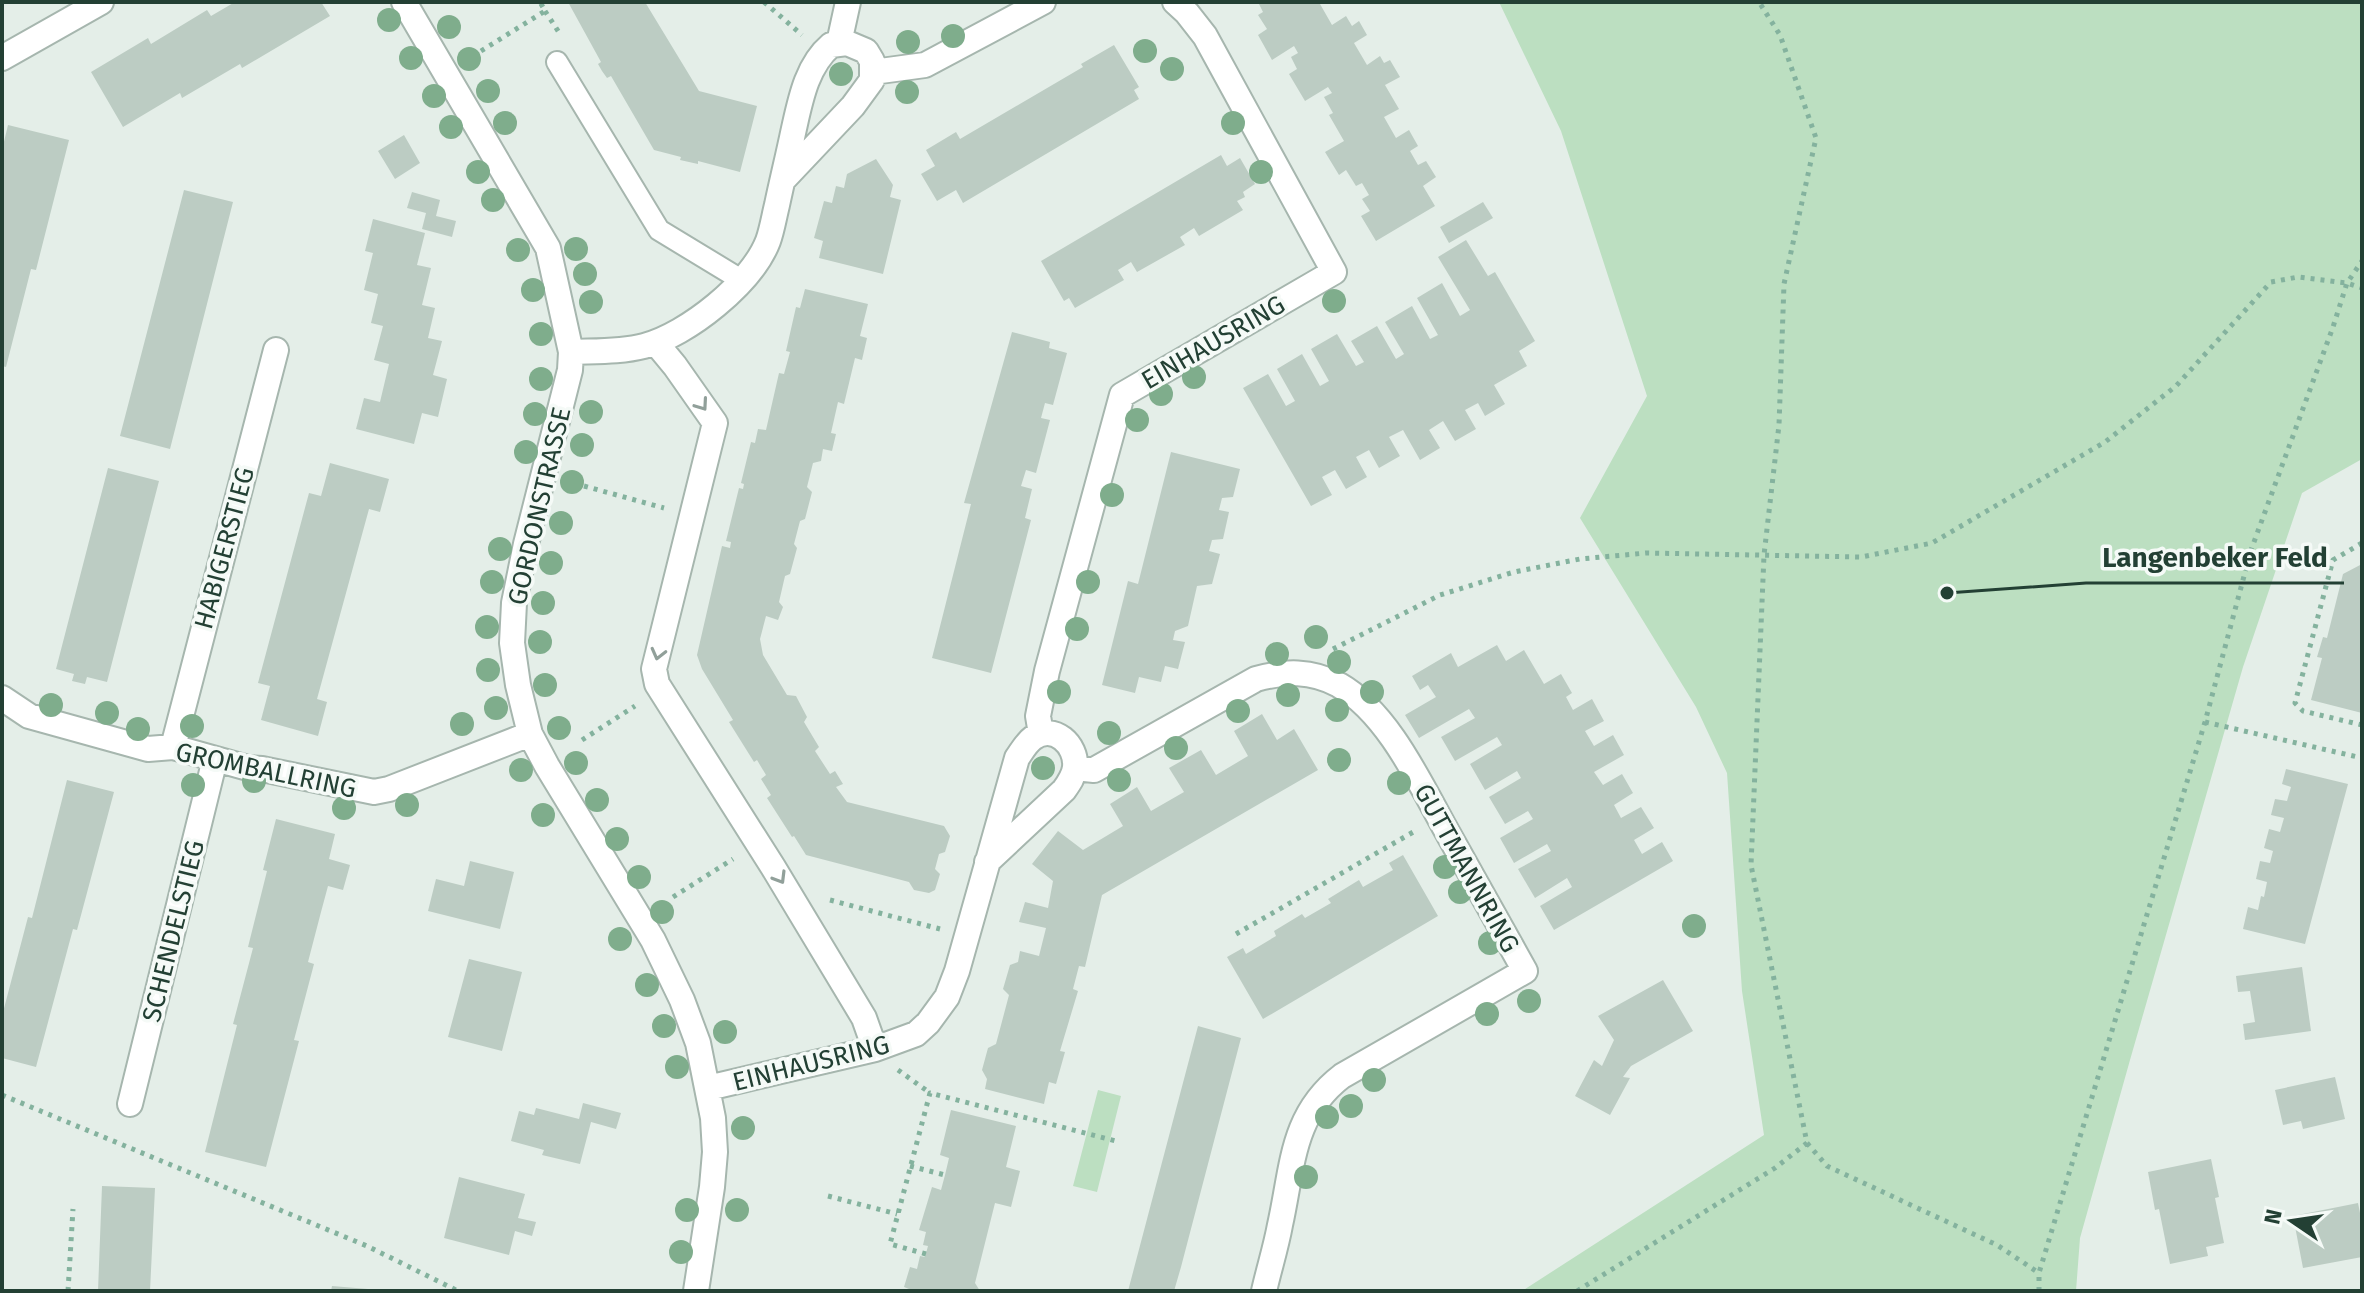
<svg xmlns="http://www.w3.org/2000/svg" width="2364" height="1293" viewBox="0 0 2364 1293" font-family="'Fira Sans',sans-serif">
<rect width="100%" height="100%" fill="#e4eee8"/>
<!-- green -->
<path fill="#bcdfc1" d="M1499,2H2362V459L2302,493L2243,667L2130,1060L2080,1238L2076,1291H1522L1764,1135L1742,991L1727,773L1696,707L1580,518L1647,396L1561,131Z
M1098,1090L1121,1096L1097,1192L1073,1186Z"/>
<!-- building -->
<path fill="#bcccc3" d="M235,2H321L330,16L242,68L240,64L182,98L180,93L123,127L91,72L148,38L151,44L207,10L211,16Z
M568,2H645L699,91L757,106L740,172L698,161V164L680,160L681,157L654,150L611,76L607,78L602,71L598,64L601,62Z
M1258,2H1325L1320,4L1332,25L1346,16L1352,26L1359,21L1367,35L1354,43L1367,65L1380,56L1384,63L1390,60L1400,77L1385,85L1399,109L1384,117L1396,138L1409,130L1418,146L1410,151L1418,165L1426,161L1436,177L1423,186L1435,206L1376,241L1361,216L1370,211L1362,199L1369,195L1362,183L1356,186L1346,170L1339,175L1325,152L1344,141L1329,115L1333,113L1324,97L1332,93L1328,87L1305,101L1289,74L1297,69L1291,57L1298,53L1294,46L1272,60L1258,35L1267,29L1258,15L1263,12Z
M1114,45L1139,87L1134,90L1139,99L963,203L956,190L937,201L921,174L935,166L926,150L956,132L960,139L1083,67L1081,64Z
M8,125L69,140L36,270L31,269L6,367L2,366V150Z
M404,135L420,163L395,179L378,151Z
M1221,155L1227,166L1240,158L1255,184L1243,192L1245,197L1237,201L1243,210L1199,236L1194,228L1180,237L1185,245L1137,272L1131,262L1118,270L1124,280L1075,308L1069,298L1064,301L1041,261Z
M876,159L893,185L890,197L901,200L883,274L819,258L823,241L814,238L824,201L832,203L836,186L844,188L847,174Z
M184,190L233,202L170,449L120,436Z
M412,192L440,200L436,216L456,221L452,237L422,229L426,213L407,208Z
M1483,202L1493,218L1449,243L1440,227Z
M373,219L425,233L417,265L431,268L422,305L435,308L428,338L442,341L433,375L447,379L438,417L422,413L414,444L356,429L364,398L380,402L389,364L374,360L383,326L371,323L378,294L364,290L373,253L365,251Z
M1466,240L1488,276L1495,272L1535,341L1519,351L1527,366L1494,385L1505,404L1485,416L1478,403L1465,410L1476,429L1455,441L1443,421L1429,430L1440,448L1420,460L1403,430L1389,437L1400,456L1379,468L1369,450L1356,457L1367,477L1346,489L1335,470L1322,477L1332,495L1311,506L1243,388L1268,374L1286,406L1295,401L1277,369L1302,354L1320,386L1329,381L1311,349L1337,334L1356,366L1364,362L1351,341L1377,326L1396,359L1404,354L1385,322L1412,306L1430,339L1438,335L1417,298L1442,283L1460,316L1470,310L1438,257Z
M805,289L868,304L860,336L867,338L862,360L855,358L844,404L838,402L831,433L836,434L832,451L823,449L821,461L813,463L807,487L812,492L805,519L800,521L794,544L797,548L790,574L785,576L779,602L783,607L778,620L766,616L760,639L763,655L787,695L796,696L807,717L804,722L819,747L815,751L830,774L835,771L843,784L836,787L847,802L944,826L950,836L945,852L939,854L935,869L940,874L935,890L929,893L914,890L909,882L806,855L794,836L792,837L767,798L771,795L761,779L766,775L757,760L754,762L729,722L733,720L702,669L697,655L722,546L730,548L731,542L726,541L739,488L743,489L744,484L741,483L751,442L755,443L758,429L766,430L779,373L784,374L790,352L786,351L796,307L800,308Z
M1012,332L1050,342L1049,348L1067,353L1053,405L1045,403L1041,418L1050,420L1036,473L1026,470L1021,486L1032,489L1025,518L1031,520L991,673L932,658L971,504L964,503Z
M1171,452L1240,469L1233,497L1222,498L1219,510L1229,512L1223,539L1212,540L1209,551L1220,554L1212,584L1197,586L1188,626L1175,631L1173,640L1185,642L1178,669L1165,666L1161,682L1139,677L1135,693L1102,685L1128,581L1138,584Z
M330,463L389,479L380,512L369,509L317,699L327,702L318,736L261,720L270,686L258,683L309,493L321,496Z
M108,468L159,481L107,682L87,677L85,684L72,681L74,674L56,669Z
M2362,564V713L2311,700L2322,658L2317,657L2323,637L2327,638L2343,574Z
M1497,645L1506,661L1524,650L1544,684L1561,674L1572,693L1566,697L1573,710L1592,699L1604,721L1585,731L1594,746L1613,735L1624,755L1594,772L1603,785L1622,774L1633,793L1614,805L1621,818L1641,807L1654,828L1634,840L1642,854L1662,842L1673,861L1554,930L1540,906L1572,887L1567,878L1535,898L1518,869L1551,851L1547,844L1514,863L1500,838L1533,819L1528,811L1505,824L1489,797L1521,778L1517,771L1485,790L1470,764L1502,745L1497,737L1455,761L1441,737L1475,718L1469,709L1419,738L1405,715L1436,697L1428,685L1420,690L1412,676L1451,653L1458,667Z
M1262,714L1277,740L1294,729L1318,770L1102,895L1085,967L1079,966L1073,989L1078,991L1060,1051L1065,1052L1056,1084L1049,1082L1044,1104L985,1089L987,1079L982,1070L988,1048L996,1044L1009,995L1003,989L1010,965L1018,962L1020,951L1039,956L1046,928L1019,922L1025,902L1048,908L1053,881L1032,864L1058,831L1083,850L1123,826L1110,804L1137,787L1151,811L1184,792L1169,768L1201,750L1216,775L1248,756L1234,731Z
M2286,769L2348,784L2305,944L2243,929L2248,907L2258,910L2261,896L2264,897L2267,882L2256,879L2260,861L2270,863L2273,851L2264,848L2269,829L2280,832L2284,818L2271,815L2275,799L2287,801L2291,787L2282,784Z
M67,780L114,792L77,930L73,929L36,1067L2,1058V1016L28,917L32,918Z
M276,819L335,834L329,859L350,865L343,890L328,886L321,912L308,962L314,964L294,1040L299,1041L266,1167L205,1152L237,1025L233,1024L253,948L248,947L267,871L263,870Z
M1403,855L1438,916L1263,1019L1227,957L1243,948L1246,954L1276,936L1274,931L1302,914L1305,918L1331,903L1328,899L1359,880L1363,887L1393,870L1389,863Z
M470,861L514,872L500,929L428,911L436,879L464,886Z
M469,959L522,972L502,1051L448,1037Z
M2302,967L2311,1031L2245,1040L2243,1024L2255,1022L2250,991L2238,992L2236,976Z
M1663,980L1693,1031L1631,1066L1623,1077L1630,1078L1610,1115L1575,1096L1594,1060L1602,1066L1614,1040L1598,1016Z
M1198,1026L1241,1038L1181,1267L1174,1291H1128Z
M2335,1077L2345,1119L2303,1129L2301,1121L2283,1125L2275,1090Z
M583,1103L621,1113L616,1129L591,1122L580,1164L542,1155L544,1150L511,1141L519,1111L534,1115L536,1108L579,1119Z
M951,1110L1016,1126L1006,1167L1020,1171L1011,1207L995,1203L975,1283L980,1291H914L904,1287L910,1267L917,1269L920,1256L925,1257L928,1246L923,1245L926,1232L919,1230L932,1187L941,1190L945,1175L949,1158L940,1155Z
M2211,1159L2219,1197L2215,1198L2224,1243L2206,1247L2208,1256L2170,1264L2159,1209L2155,1210L2148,1172Z
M459,1177L525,1194L518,1218L536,1222L532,1236L515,1231L509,1255L444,1238Z
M102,1186L155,1188L150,1291H98Z
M2358,1203L2362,1223V1257L2303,1268L2293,1216Z
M332,1286L368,1289V1291H331Z"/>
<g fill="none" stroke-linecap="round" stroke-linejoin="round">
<defs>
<path id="service" d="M557,62L659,230L743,281"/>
<path id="minor" d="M404,2L548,248L571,352L570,370L526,544L514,603L512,643L518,685L530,734L547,766L653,940L682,1000L698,1043L713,1118L715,1152L712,1187L696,1291
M839,43L848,2
M2,58L101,2
M873,72L925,65L1043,2
M656,343L675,366L715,423L654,669L657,684L773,867L864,1018L875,1049
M571,352C595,351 621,352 644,346C687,335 752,283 768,241C772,230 774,217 777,205C782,181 788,157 793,133C800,102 806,66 831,45L847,43L866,51L872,61V80L853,106L783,180
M2,698L29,716L148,749L173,747L248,768L262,769L374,792L389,789L530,734
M1041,734L1038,716L1047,671L1122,395L1334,272L1205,36L1187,13L1175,2
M173,747L276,350
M1075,768L1094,770L1256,679C1285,671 1311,670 1339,685C1390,714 1422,788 1450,837C1475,882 1500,927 1525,971L1342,1076C1291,1115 1293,1167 1280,1225C1276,1247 1269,1269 1264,1291
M708,1088L875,1049L916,1034L928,1023L947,997L957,971L1017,758C1022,751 1026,743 1033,738C1054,723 1077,745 1075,767C1074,776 1069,783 1064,790L987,862
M130,1104L215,759"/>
</defs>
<!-- service casing -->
<use href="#service" stroke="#a6b6ae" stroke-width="24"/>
<!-- minor casing -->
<use href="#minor" stroke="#a6b6ae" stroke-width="28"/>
<!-- path -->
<path stroke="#84b29e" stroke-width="5" stroke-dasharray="4 6" stroke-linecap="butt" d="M764,2L802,35
M545,11L560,34
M481,51L545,11L540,2
M584,486L664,508
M2362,543L2333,560L2295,703L2303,711L2362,725
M1333,649L1440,595L1514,572L1580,559L1646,553L1861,557L1932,543L2105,442L2176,386L2271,282L2298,277L2347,283L2362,288
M2205,722L2362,758
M582,740L635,706
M673,897L733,859
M830,900L940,929
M1236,934L1415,831
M898,1070L930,1093
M2,1095L367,1246L458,1291
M1807,1143L1827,1166L1997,1245L2039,1273
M910,1166L945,1175
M828,1196L897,1214
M926,1254L890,1244L930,1093L1116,1141
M68,1291L73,1209
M1577,1291L1775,1168L1807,1143L1751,865L1764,555L1779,425L1784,284L1816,138L1780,35L1759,2
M2039,1291V1273L2205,722L2251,550L2333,327L2347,283L2362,261"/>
<!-- service -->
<use href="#service" stroke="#fff" stroke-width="20"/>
<!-- minor -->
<use href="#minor" stroke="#fff" stroke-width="24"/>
</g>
<!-- trees -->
<g fill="#7fad8c">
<circle cx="389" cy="20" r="12"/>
<circle cx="449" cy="27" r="12"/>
<circle cx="953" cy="36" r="12"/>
<circle cx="908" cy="42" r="12"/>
<circle cx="1145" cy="51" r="12"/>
<circle cx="411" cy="58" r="12"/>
<circle cx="469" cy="59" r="12"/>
<circle cx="1172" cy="69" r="12"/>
<circle cx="841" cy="74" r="12"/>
<circle cx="488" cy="91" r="12"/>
<circle cx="907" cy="92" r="12"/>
<circle cx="434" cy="96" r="12"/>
<circle cx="505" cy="123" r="12"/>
<circle cx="1233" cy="123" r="12"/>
<circle cx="451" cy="127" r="12"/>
<circle cx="478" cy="172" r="12"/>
<circle cx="1261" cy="172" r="12"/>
<circle cx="493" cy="200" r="12"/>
<circle cx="576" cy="249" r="12"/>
<circle cx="518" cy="250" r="12"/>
<circle cx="585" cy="274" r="12"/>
<circle cx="533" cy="290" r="12"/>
<circle cx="1334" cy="301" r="12"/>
<circle cx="591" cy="302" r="12"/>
<circle cx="541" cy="334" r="12"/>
<circle cx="1194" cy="377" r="12"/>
<circle cx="541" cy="379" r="12"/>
<circle cx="1161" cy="394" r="12"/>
<circle cx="591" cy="412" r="12"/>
<circle cx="535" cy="414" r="12"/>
<circle cx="1137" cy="420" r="12"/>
<circle cx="582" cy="445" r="12"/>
<circle cx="526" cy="452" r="12"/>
<circle cx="572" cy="482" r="12"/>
<circle cx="1112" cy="495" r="12"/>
<circle cx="561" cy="523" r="12"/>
<circle cx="500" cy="549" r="12"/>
<circle cx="551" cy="563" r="12"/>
<circle cx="492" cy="582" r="12"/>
<circle cx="1088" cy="582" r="12"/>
<circle cx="543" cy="603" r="12"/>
<circle cx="487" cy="627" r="12"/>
<circle cx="1077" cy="629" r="12"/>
<circle cx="1316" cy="637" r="12"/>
<circle cx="540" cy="642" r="12"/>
<circle cx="1277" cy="654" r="12"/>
<circle cx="1339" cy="662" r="12"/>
<circle cx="488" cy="670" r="12"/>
<circle cx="545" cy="685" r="12"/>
<circle cx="1059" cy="692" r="12"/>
<circle cx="1372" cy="692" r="12"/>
<circle cx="1288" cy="695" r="12"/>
<circle cx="51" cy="705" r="12"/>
<circle cx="496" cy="708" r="12"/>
<circle cx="1337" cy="710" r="12"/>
<circle cx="1238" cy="711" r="12"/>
<circle cx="107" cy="713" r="12"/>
<circle cx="462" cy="724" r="12"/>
<circle cx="192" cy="726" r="12"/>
<circle cx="559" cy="728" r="12"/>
<circle cx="138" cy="729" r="12"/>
<circle cx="1109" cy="733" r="12"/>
<circle cx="1176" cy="748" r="12"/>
<circle cx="1339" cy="760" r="12"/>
<circle cx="576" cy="763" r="12"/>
<circle cx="1043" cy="768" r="12"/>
<circle cx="521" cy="770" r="12"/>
<circle cx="1119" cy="780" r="12"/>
<circle cx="254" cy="781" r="12"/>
<circle cx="1399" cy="783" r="12"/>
<circle cx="193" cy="785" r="12"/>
<circle cx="597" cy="800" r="12"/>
<circle cx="407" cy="805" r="12"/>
<circle cx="344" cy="808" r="12"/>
<circle cx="543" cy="815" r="12"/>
<circle cx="617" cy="839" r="12"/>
<circle cx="1445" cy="867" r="12"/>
<circle cx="639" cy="877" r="12"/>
<circle cx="1460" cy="892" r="12"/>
<circle cx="662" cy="912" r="12"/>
<circle cx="1694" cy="926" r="12"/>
<circle cx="620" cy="939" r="12"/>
<circle cx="1490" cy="943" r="12"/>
<circle cx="647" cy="985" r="12"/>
<circle cx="1529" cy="1001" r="12"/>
<circle cx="1487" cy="1014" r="12"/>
<circle cx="664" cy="1026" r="12"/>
<circle cx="725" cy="1032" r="12"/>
<circle cx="677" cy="1067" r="12"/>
<circle cx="1374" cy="1080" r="12"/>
<circle cx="1351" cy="1106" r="12"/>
<circle cx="1327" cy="1117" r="12"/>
<circle cx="743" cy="1128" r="12"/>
<circle cx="1306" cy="1177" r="12"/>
<circle cx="687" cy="1210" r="12"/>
<circle cx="737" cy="1210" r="12"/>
<circle cx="681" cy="1252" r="12"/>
</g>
<!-- one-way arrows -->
<defs><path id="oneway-chevron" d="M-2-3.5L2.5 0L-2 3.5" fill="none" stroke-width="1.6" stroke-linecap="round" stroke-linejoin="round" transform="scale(2)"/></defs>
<g stroke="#91a09a">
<use href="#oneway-chevron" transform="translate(702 405) rotate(55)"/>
<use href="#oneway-chevron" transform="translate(658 654) rotate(104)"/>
<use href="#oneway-chevron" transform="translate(780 878) rotate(59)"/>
</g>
<g text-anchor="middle" stroke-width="7" stroke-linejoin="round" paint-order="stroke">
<!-- street labels -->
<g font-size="26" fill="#234034" stroke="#f5faf7">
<text transform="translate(1213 342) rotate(-30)" y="9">EINHAUSRING</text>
<text transform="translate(539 506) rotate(-77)" y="9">GORDONSTRASSE</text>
<text transform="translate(224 548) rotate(-75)" y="9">HABIGERSTIEG</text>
<text transform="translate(266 770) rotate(12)" y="9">GROMBALLRING</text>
<text transform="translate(1467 868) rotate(61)" y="9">GUTTMANNRING</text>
<text transform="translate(173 931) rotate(-76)" y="9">SCHENDELSTIEG</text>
<text transform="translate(811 1063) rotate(-14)" y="9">EINHAUSRING</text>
</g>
</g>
<!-- callouts -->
<path fill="none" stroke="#234034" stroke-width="3" d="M1947 593L2086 583H2344"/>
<circle fill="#234034" stroke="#f5faf7" stroke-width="3" cx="1947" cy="593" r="8"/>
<g font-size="28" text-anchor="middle" font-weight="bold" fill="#234034" stroke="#f5faf7" stroke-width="7" stroke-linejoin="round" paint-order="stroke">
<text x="2215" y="567">Langenbeker Feld</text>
</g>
<!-- border -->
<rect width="2364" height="1293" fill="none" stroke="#234034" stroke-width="8"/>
<!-- north arrow -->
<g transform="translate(2292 1221) rotate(283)" stroke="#f5faf7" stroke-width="6" paint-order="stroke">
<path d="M0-6L14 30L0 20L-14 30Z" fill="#234034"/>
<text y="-12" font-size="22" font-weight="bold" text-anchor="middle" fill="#234034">N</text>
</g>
</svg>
